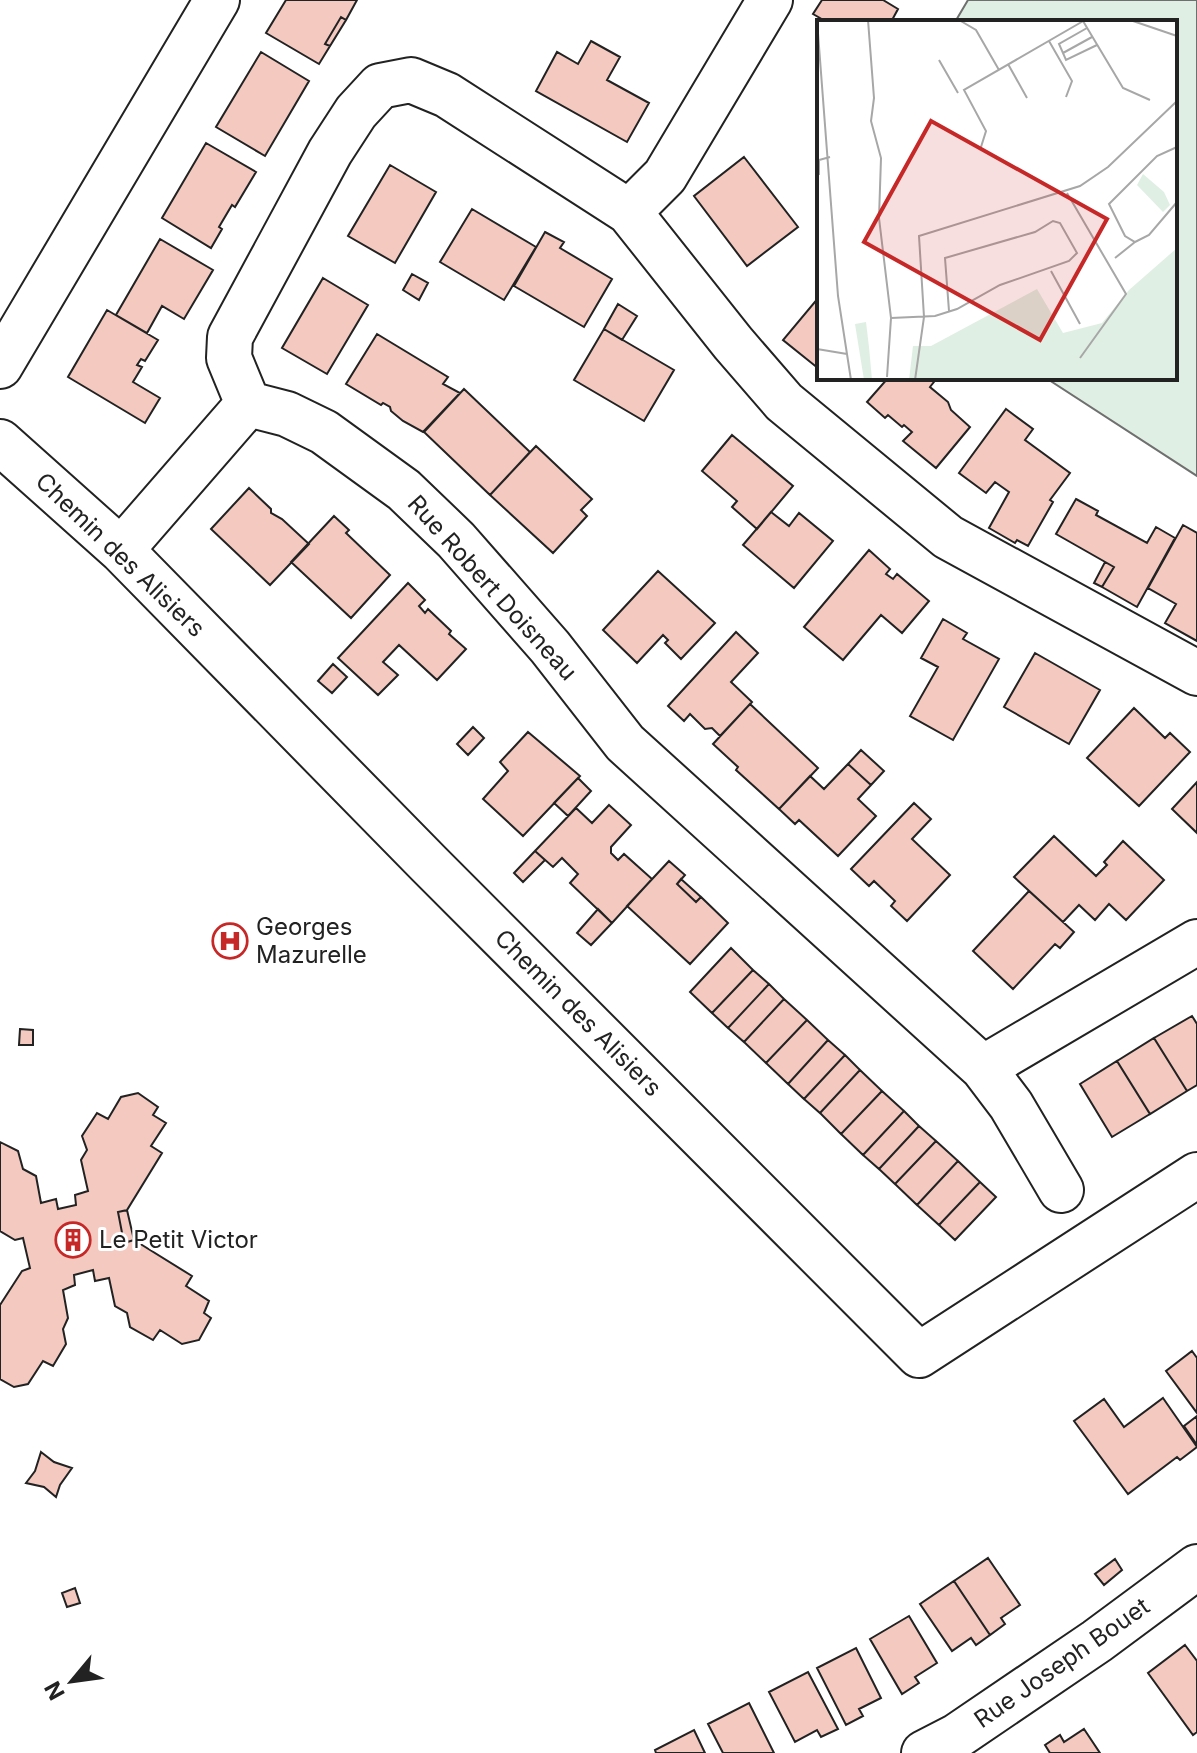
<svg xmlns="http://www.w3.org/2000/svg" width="1197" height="1753" viewBox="0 0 1197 1753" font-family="Inter,sans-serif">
<rect width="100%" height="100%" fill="#fff"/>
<!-- green -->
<path fill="#e0efe3" stroke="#6f6f6f" stroke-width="2" d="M968,0H1197V476L1046,378H1175V22H955Z"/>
<!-- building -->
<path fill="#f3c9c0" stroke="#222" stroke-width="2" d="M286,0H357L346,20L341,17L325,44L330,46L319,64L266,33Z
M822,0H883L898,9L891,22H827L813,14Z
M341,17L346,20L330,46L325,44Z
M591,41L620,57L607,80L649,103L627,142L536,91L557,52L578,64Z
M261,52L309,81L265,156L216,127Z
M206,143L256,172L235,207L232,205L219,227L222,229L211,248L162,218Z
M744,157L798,227L747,266L694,196Z
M390,165L436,192L395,263L348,236Z
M472,209L536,247L504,300L440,262Z
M545,232L564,242L560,248L612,279L584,327L514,286Z
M160,239L213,270L184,319L162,306L147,333L116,315Z
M412,274L428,283L419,300L403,290Z
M323,278L368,305L327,374L282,348Z
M819,297V369L783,340Z
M618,304L637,316L622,340L604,329Z
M107,310L158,340L145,361L141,359L137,365L142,367L133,382L160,398L145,423L68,377Z
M604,329L674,370L644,421L574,380Z
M377,334L448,377L443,384L460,393L423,432L403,421L391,411L390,407L383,403L381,405L346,384Z
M888,378H937L930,387L948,402L951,410L970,427L936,468L903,441L912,432L904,425L902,427L888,415L885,418L867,402Z
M464,389L530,452L490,495L424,432Z
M1006,409L1033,429L1025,440L1070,473L1050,500L1053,502L1028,546L1017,540L1015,543L989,528L1009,492L995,482L986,493L959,473Z
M732,435L793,486L757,529L732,507L737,501L702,471Z
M536,446L592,499L581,510L587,516L553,553L490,495Z
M249,488L271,509V513L282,519L309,544L270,585L211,529Z
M1076,499L1098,511L1096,515L1147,543L1156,527L1175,538L1137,607L1102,587L1114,567L1056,534Z
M771,512L789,526L799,513L833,541L794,588L743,545Z
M334,516L349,530L346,533L390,575L351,618L291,562Z
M1183,525L1197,533V641L1165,623L1176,604L1148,588Z
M869,550L890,569L886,574L893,579L897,574L929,601L902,633L881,615L843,660L804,627Z
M1105,562L1114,567L1102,587L1094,583Z
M658,571L715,623L681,659L665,643L668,640L663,635L637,663L603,630Z
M408,583L425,600L419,606L425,613L428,609L451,631L449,634L466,649L437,680L399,645L383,662L398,675L378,695L338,658Z
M943,619L967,633L963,639L999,659L953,740L910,716L938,667L921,658Z
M736,632L758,653L731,682L752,702L720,736L712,728L705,729L690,714L684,721L668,706Z
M1035,653L1100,690L1069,744L1004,707Z
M333,664L347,677L332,693L318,681Z
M750,704L818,768L779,809L736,770L738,767L713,744Z
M1134,708L1165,738L1170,733L1190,752L1139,806L1087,758Z
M473,727L484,738L468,755L457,744Z
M528,732L580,776L523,836L483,799L508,771L500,762Z
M861,750L884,771L871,785L848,764Z
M848,764L871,785L858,799L876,816L838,856L799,820L795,824L779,809L810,776L824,789Z
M578,778L591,791L568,816L554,803Z
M1197,782V833L1172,809Z
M914,803L931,819L912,839L950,875L907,921L891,906L895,901L874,881L869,886L851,869Z
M609,805L631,825L611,847V853L618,860L624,854L652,879L612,923L570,883L578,874L562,858L553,867L535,851L576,808L592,823Z
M1054,836L1096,876L1107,865L1104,862L1123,841L1164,880L1126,920L1109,904L1095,920L1079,905L1063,922L1014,877Z
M535,851L545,860L523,882L514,873Z
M669,861L685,875L677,884L696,902L701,897L728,923L690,964L627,906Z
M681,879L701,897L696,902L677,884Z
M1029,891L1074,932L1060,948L1055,944L1013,989L973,951Z
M598,909L612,923L591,945L577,933Z
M731,948L753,970L712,1013L690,992Z
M753,970L769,984L728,1028L712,1013Z
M769,984L784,999L744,1042L728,1028Z
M784,999L807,1020L766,1063L744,1042Z
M1192,1016L1197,1024V1085L1187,1091L1154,1038Z
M807,1020L828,1040L788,1084L766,1063Z
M20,1029L33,1030V1045H19Z
M1154,1038L1187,1091L1150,1114L1117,1061Z
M828,1040L845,1055L804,1099L788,1084Z
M845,1055L860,1070L820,1113L804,1099Z
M1117,1061L1150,1114L1112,1137L1080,1084Z
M860,1070L882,1091L841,1134L820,1113Z
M882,1091L904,1111L863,1155L841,1134Z
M138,1093L158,1107L153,1115L166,1123L151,1146L162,1153L127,1210L118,1212L124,1243L134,1240L192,1276L186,1286L209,1301L204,1313L211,1318L199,1340L182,1344L160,1330L153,1340L130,1327L127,1313L115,1306L109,1278L95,1281L93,1270L74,1275L75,1285L63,1290L68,1318L63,1329L66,1344L53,1366L43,1361L28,1384L14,1387L0,1379V1305L22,1271L30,1268L23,1238L15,1240L0,1231V1142L18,1151L23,1169L36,1176L41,1203L56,1199L58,1209L76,1205L75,1195L88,1191L81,1160L87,1150L82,1136L97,1113L108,1119L121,1097Z
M904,1111L919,1126L879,1169L863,1155Z
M919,1126L936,1141L895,1184L879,1169Z
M936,1141L958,1161L917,1205L895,1184Z
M958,1161L980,1182L939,1225L917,1205Z
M980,1182L996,1197L955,1240L939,1225Z
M127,1210L134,1240L124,1243L118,1212Z
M1192,1351L1197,1358V1413L1166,1371Z
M1163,1398L1197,1447L1180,1460L1177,1457L1128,1494L1074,1421L1104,1399L1124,1427Z
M1197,1416V1445L1184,1426Z
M41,1452L54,1462L72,1468L60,1485L56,1497L44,1487L26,1483L35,1471Z
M988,1558L1020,1605L1001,1618L1005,1624L990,1635L954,1581Z
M1115,1559L1122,1570L1104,1585L1095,1574Z
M954,1581L990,1635L976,1645L971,1638L952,1651L920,1604Z
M75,1588L80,1603L67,1607L62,1593Z
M909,1616L937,1663L915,1677L919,1683L902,1694L870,1639Z
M1185,1645L1197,1661V1732L1193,1735L1148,1673Z
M856,1648L881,1698L859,1709L863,1716L846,1725L817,1668Z
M808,1672L838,1729L821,1737L817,1730L795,1742L769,1692Z
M749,1703L774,1753H723L708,1724Z
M1084,1729L1100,1753H1050L1045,1745L1060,1735L1064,1742Z
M694,1730L705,1753H656L655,1750Z"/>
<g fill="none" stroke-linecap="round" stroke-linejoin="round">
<defs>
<path id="minor" d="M629,212L665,176L770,0
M0,366L217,0
M0,442L121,550L429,864L919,1355L1197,1175
M121,550L248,404
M1197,673L948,537L784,402L733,343L629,212L447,95L411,80L380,86L356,112L330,152L230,337L229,358L248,404L287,414L324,432L404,490L456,540L550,647L625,743L983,1068L1197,942
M983,1068L1011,1105L1061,1190
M924,1753L957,1736L1097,1641L1197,1567"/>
</defs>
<!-- minor casing -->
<use href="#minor" stroke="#222" stroke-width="48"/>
<!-- minor -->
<use href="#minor" stroke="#fff" stroke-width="44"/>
</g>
<!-- icons -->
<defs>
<symbol id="hospital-ring" viewBox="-11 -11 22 22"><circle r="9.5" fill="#fff" stroke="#c62828" stroke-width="1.5"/><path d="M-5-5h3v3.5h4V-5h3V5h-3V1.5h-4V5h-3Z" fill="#c62828"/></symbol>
<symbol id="building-ring" viewBox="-11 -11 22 22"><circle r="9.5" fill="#fff" stroke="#c62828" stroke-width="1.5"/><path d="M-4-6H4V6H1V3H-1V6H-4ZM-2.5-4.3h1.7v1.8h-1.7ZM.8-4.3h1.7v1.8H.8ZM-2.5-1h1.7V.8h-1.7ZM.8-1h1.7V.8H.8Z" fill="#c62828"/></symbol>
</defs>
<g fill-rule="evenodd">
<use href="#hospital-ring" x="210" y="921" width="40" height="40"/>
<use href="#building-ring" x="53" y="1220" width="40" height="40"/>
</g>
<g text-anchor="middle" stroke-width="6" stroke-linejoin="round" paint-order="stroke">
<!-- street labels -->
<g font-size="24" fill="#222" stroke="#fff">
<text transform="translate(120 555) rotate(44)" y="8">Chemin des Alisiers</text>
<text transform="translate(492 588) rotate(48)" y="8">Rue Robert Doisneau</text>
<text transform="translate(578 1013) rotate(45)" y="8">Chemin des Alisiers</text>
<text transform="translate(1062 1663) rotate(-35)" y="8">Rue Joseph Bouet</text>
</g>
<!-- poi labels -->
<g font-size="24" fill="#222" stroke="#fff" text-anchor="start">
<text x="256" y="935">Georges<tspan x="256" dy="28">Mazurelle</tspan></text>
<text x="99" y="1248">Le Petit Victor</text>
</g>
</g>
<!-- overview -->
<g transform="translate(817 20)">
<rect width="360" height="360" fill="#fff"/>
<path d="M326,154L347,172L353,185L346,192L320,165ZM360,228V360H92L96,326H114L220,269L246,313L285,303L312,270ZM49,302L52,327L55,360H47L38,304Z" fill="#e0efe3"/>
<path fill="none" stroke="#a7a7a7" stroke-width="2" d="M0,0L21,276L34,360M51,0L57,78L54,101L64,138L62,198L74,298L70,357M142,0L159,10L182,50M313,0L360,16M266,1L306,68L333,80M270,8L242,24L249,40L280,25M232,21L255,61L249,77M246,33L275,17M122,40L141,73M191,44L210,78M164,127L169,111L147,70L268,0M360,127L340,136L292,184L308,216L318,222L332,215L360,182M2,155V140L13,137M250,173L309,274L263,338M298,238L318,222M234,251L263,304M74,298L118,296L140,289L183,265L252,241L260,233L243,203L236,201L218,212L128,238L132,291M0,329L30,334M98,360L107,297L102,216L263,166L291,147L360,81"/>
<path fill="#c62828" fill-opacity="0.15" stroke="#c62828" stroke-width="4" d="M114,101L290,199L223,320L47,222Z"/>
<rect width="360" height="360" fill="none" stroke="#222" stroke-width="4"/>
</g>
<!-- north arrow -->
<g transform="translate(72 1681) rotate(241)" stroke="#ffffff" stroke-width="6" paint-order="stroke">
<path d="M0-6L14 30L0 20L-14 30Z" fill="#222222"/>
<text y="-12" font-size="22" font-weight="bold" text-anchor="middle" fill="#222222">N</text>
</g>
</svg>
